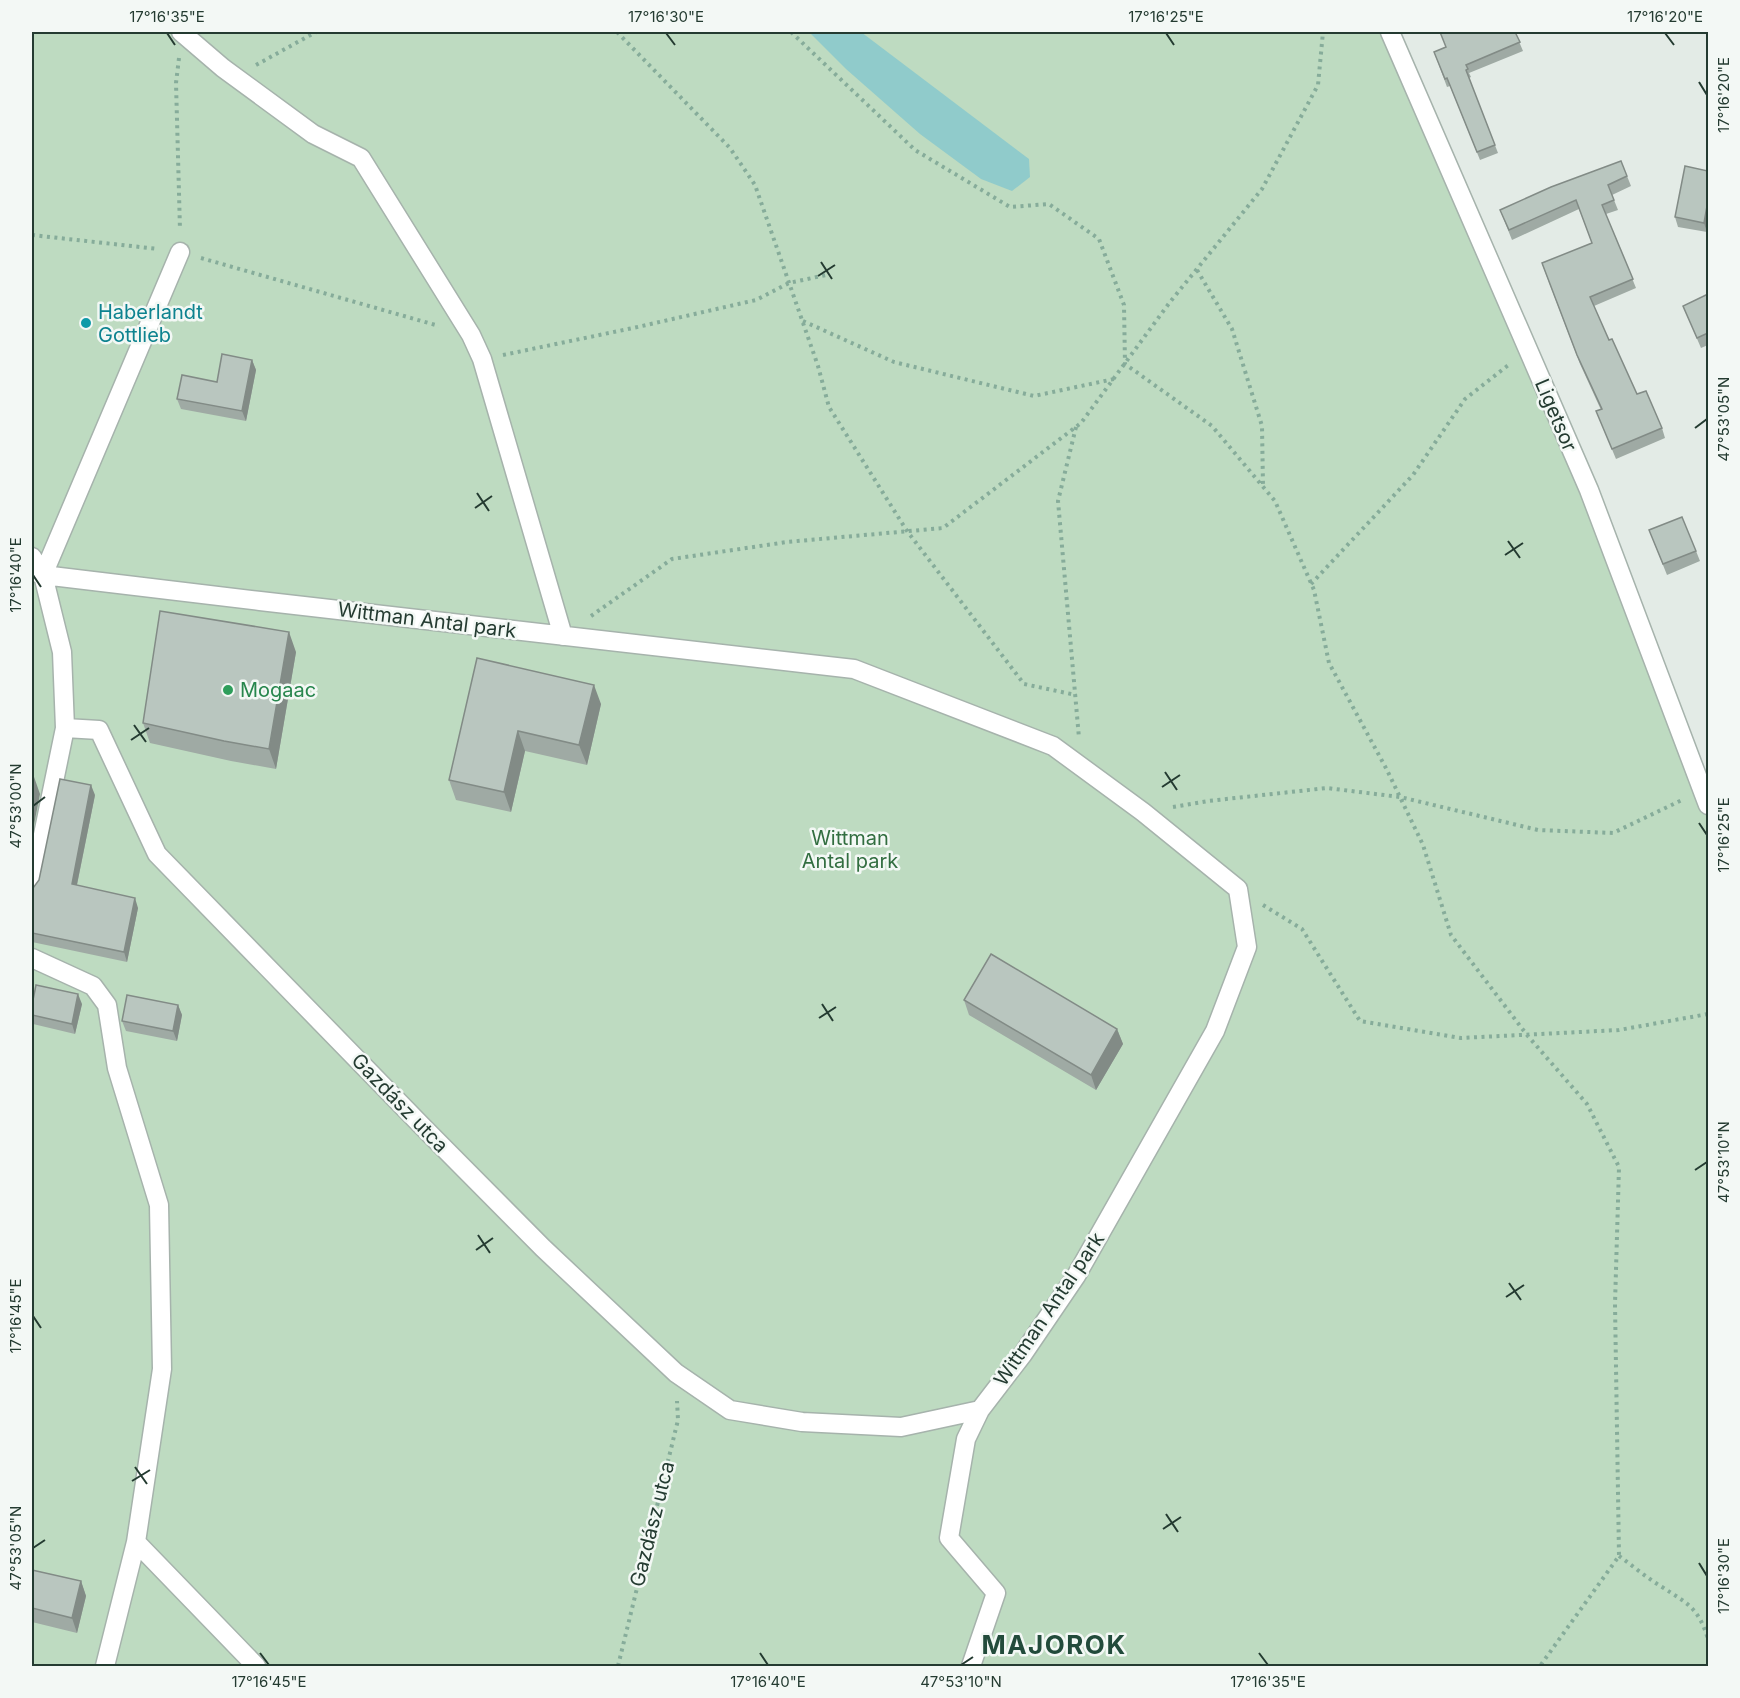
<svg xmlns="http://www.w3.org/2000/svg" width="1740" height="1698" viewBox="0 0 1740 1698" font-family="Inter,sans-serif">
<rect width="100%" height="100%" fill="#e3ebe6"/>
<!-- green -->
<path fill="#bedbc1" d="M32,32H1390L1708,803V1666H32Z"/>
<!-- water -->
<path fill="#90cbcb" d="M809,32H861L1029,159L1030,177L1012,191L981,179L920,134L846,69Z"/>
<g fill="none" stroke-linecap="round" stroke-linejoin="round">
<defs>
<path id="minor" d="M181,32L223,68L313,134L361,158L471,335L482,359L563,636
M1390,32L1589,490L1708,805
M32,557L43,575L62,652L65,728L99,730L157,854L422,1126L543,1248L676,1373L730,1410L802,1422L901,1427L980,1410L1023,1354L1076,1276L1215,1031L1247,947L1238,889L1143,812L1053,746L854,669L260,601L43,575L32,571
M43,575L180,252
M32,888L65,728
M32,958L93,986L107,1005L117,1068L159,1205L162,1369L136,1542L105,1666
M136,1542L256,1666
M971,1666L996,1593L949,1538L966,1439L980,1410"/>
</defs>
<!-- minor casing -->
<use href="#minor" stroke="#a6b3ac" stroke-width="21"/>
<!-- path -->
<path stroke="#86ac9a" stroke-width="4" stroke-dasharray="3 4.5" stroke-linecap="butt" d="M617,32L730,148L755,185L818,366L829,407L907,531L1024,684L1076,695
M791,32L915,150L1010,207L1049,204L1099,239L1124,305L1125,364L1212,426L1275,501L1314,590L1329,663L1387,770L1423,845L1451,935L1527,1035L1587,1104L1619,1167L1615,1304L1619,1556L1540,1666
M179,58L176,83L180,230
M256,65L316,32
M32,235L158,249
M201,258L439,326
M1197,270L1232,329L1262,426L1263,486
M803,321L894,362L1034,396L1114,379
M503,355L633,328L756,300L789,283L826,275
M1076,427L1058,501L1079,738
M1311,584L1413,475L1465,399L1511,363
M591,616L672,559L787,542L943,528L1081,423L1170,302L1262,189L1318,85L1323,32
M1173,807L1208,801L1327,788L1400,797L1538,830L1613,833L1684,799
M1263,905L1302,929L1360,1021L1461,1038L1619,1030L1708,1014
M1619,1556C1633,1566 1647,1578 1662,1587C1688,1604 1698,1607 1708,1639
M618,1666L678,1420L677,1401"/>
<!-- minor -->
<use href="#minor" stroke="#fff" stroke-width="18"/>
</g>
<!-- wall -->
<path fill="#9faaa4" d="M1515,32L1523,51L1469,73L1471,77L1469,78L1498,153L1480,160L1450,86L1447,87L1434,52L1446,47Z
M1708,171V224L1707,232L1678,227L1675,217Z
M1627,176L1631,186L1612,195L1618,210L1606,214L1636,288L1594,306L1609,340L1637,394L1662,428L1665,438L1616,459L1596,411L1601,410L1580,364L1542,264L1592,243L1579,209L1512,240L1500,210Z
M1708,294V345L1701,348L1683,306Z
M252,360L256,370L246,421L181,409L177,399L217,382Z
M1649,530L1696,551L1700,561L1667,575Z
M296,652L276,769L231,761L150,743L143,723Z
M477,658L601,704L587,765L525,751L511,812L456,800L449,780Z
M95,795L77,885L138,908L127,962L32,942V896L39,880Z
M964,1000L1117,1029L1123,1044L1096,1090L969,1015Z
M82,1004L75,1034L33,1024L32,1020V1005Z
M178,1005L182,1015L177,1041L126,1031L122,1021Z
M32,1570L81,1581L86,1596L77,1633L32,1622Z"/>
<!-- shaded-wall -->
<path fill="#828b86" d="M1707,206L1708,211V224L1707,232L1704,223Z
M252,360L256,370L246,421L242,411Z
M289,632L296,652L276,769L269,749Z
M594,685L601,704L587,765L579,745Z
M518,731L525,751L511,812L504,792Z
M33,774L40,794L32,835V780Z
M91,785L95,795L75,894L72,884Z
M135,898L138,908L127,962L124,952Z
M78,994L82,1004L75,1034L72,1024Z
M178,1005L182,1015L177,1041L173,1031Z
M1117,1029L1123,1044L1096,1090L1091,1075Z
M81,1581L86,1596L77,1633L72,1618Z"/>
<!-- building -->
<path fill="#b9c6bf" stroke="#828b86" stroke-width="1.5" d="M1440,32H1515L1520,42L1466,65L1468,69L1466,70L1495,145L1477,152L1447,78L1445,79L1434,52L1446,47Z
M1621,161L1627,176L1608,185L1614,200L1602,205L1633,279L1590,297L1609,340L1612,339L1637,394L1646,391L1662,428L1612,449L1596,411L1602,409L1577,355L1542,263L1592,243L1576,200L1509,230L1500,210L1551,187Z
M1685,166L1708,171V206H1707L1704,223L1675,217Z
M1708,294V333L1697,338L1683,306Z
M222,354L252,360L242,411L177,399L182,375L217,382Z
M1682,517L1696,551L1663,564L1649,530Z
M160,611L289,632L269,749L224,741L143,723Z
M477,658L594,685L579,745L518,731L504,792L449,780Z
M60,779L91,785L72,884L135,898L124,952L32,933V896L33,888L39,880Z
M991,954L1117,1029L1091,1075L964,1000Z
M36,985L78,994L72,1024L32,1015V1005Z
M127,995L178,1005L173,1031L122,1021Z
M32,1570L81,1581L72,1618L32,1608Z"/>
<!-- ticks -->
<path fill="none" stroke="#243b31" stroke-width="2" d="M167,33L175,45M666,33L675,45M1166,33L1174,45M1665,33L1674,45M1699,82L1707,95M821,262L832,279M818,276L835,265M1695,428L1707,419M477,493L489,511M475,508L492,496M1508,541L1520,558M1505,555L1523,543M33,575L41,587M134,725L146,742M131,740L149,728M1165,772L1177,790M1162,787L1180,775M33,806L45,797M1699,823L1707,835M822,1004L833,1021M819,1018L836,1007M1695,1170L1707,1162M478,1235L490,1253M476,1250L493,1238M1509,1283L1521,1300M1506,1297L1524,1285M33,1316L41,1328M135,1467L147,1484M132,1481L150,1470M1166,1514L1178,1532M1163,1529L1181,1517M33,1548L45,1540M1699,1563L1707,1576M260,1653L269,1665M760,1653L768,1665M1259,1653L1268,1665M961,1665L973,1657"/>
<!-- markers -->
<circle fill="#0f9aa8" stroke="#f3f8f5" stroke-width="2" cx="86" cy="323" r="6"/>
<circle fill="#2e9e5b" stroke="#f3f8f5" stroke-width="2" cx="228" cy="690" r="6"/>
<g text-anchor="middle" stroke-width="5" stroke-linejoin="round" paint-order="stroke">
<!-- culture labels -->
<g font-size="20" fill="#0d838f" stroke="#f3f8f5" text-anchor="start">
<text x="98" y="319">Haberlandt<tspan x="98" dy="23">Gottlieb</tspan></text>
</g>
<!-- street labels -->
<g font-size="20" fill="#243b31" stroke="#f3f8f5">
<text transform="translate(1556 415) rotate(67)" y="7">Ligetsor</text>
<text transform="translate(427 620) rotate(7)" y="7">Wittman Antal park</text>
<text transform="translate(400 1103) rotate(46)" y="7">Gazdász utca</text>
<text transform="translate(1049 1309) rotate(-56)" y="7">Wittman Antal park</text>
<text transform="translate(652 1524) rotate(-76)" y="7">Gazdász utca</text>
</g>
<!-- leisure labels -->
<g font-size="20" fill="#27864d" stroke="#f3f8f5" text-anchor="start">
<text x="240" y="697">Mogaac</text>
</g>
<!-- park labels -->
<g font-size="20" fill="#326e40" stroke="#f3f8f5">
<text x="850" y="845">Wittman<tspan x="850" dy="23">Antal park</tspan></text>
</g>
<!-- district labels -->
<g font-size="26" font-weight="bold" letter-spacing="1.5" fill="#224b3b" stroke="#f3f8f5">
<text x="1054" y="1654">MAJOROK</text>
</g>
</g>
<!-- border -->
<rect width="1740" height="1698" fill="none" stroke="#f3f8f5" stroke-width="66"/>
<rect x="33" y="33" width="1674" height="1632" fill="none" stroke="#243b31" stroke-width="2"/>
<g font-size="15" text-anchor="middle" fill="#243b31">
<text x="167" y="22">17°16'35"E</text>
<text x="666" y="22">17°16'30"E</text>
<text x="1166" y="22">17°16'25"E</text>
<text x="1665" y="22">17°16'20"E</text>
<text transform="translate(1724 95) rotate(-90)" y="5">17°16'20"E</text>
<text transform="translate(1724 419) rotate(-90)" y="5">47°53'05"N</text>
<text transform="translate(16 575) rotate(-90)" y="5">17°16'40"E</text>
<text transform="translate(16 806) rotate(-90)" y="5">47°53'00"N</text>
<text transform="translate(1724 835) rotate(-90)" y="5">17°16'25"E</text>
<text transform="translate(1724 1162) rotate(-90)" y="5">47°53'10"N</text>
<text transform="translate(16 1316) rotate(-90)" y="5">17°16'45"E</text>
<text transform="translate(16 1548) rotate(-90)" y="5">47°53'05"N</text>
<text transform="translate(1724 1576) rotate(-90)" y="5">17°16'30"E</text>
<text x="269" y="1687">17°16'45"E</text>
<text x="768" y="1687">17°16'40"E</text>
<text x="961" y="1687">47°53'10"N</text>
<text x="1268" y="1687">17°16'35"E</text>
</g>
</svg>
